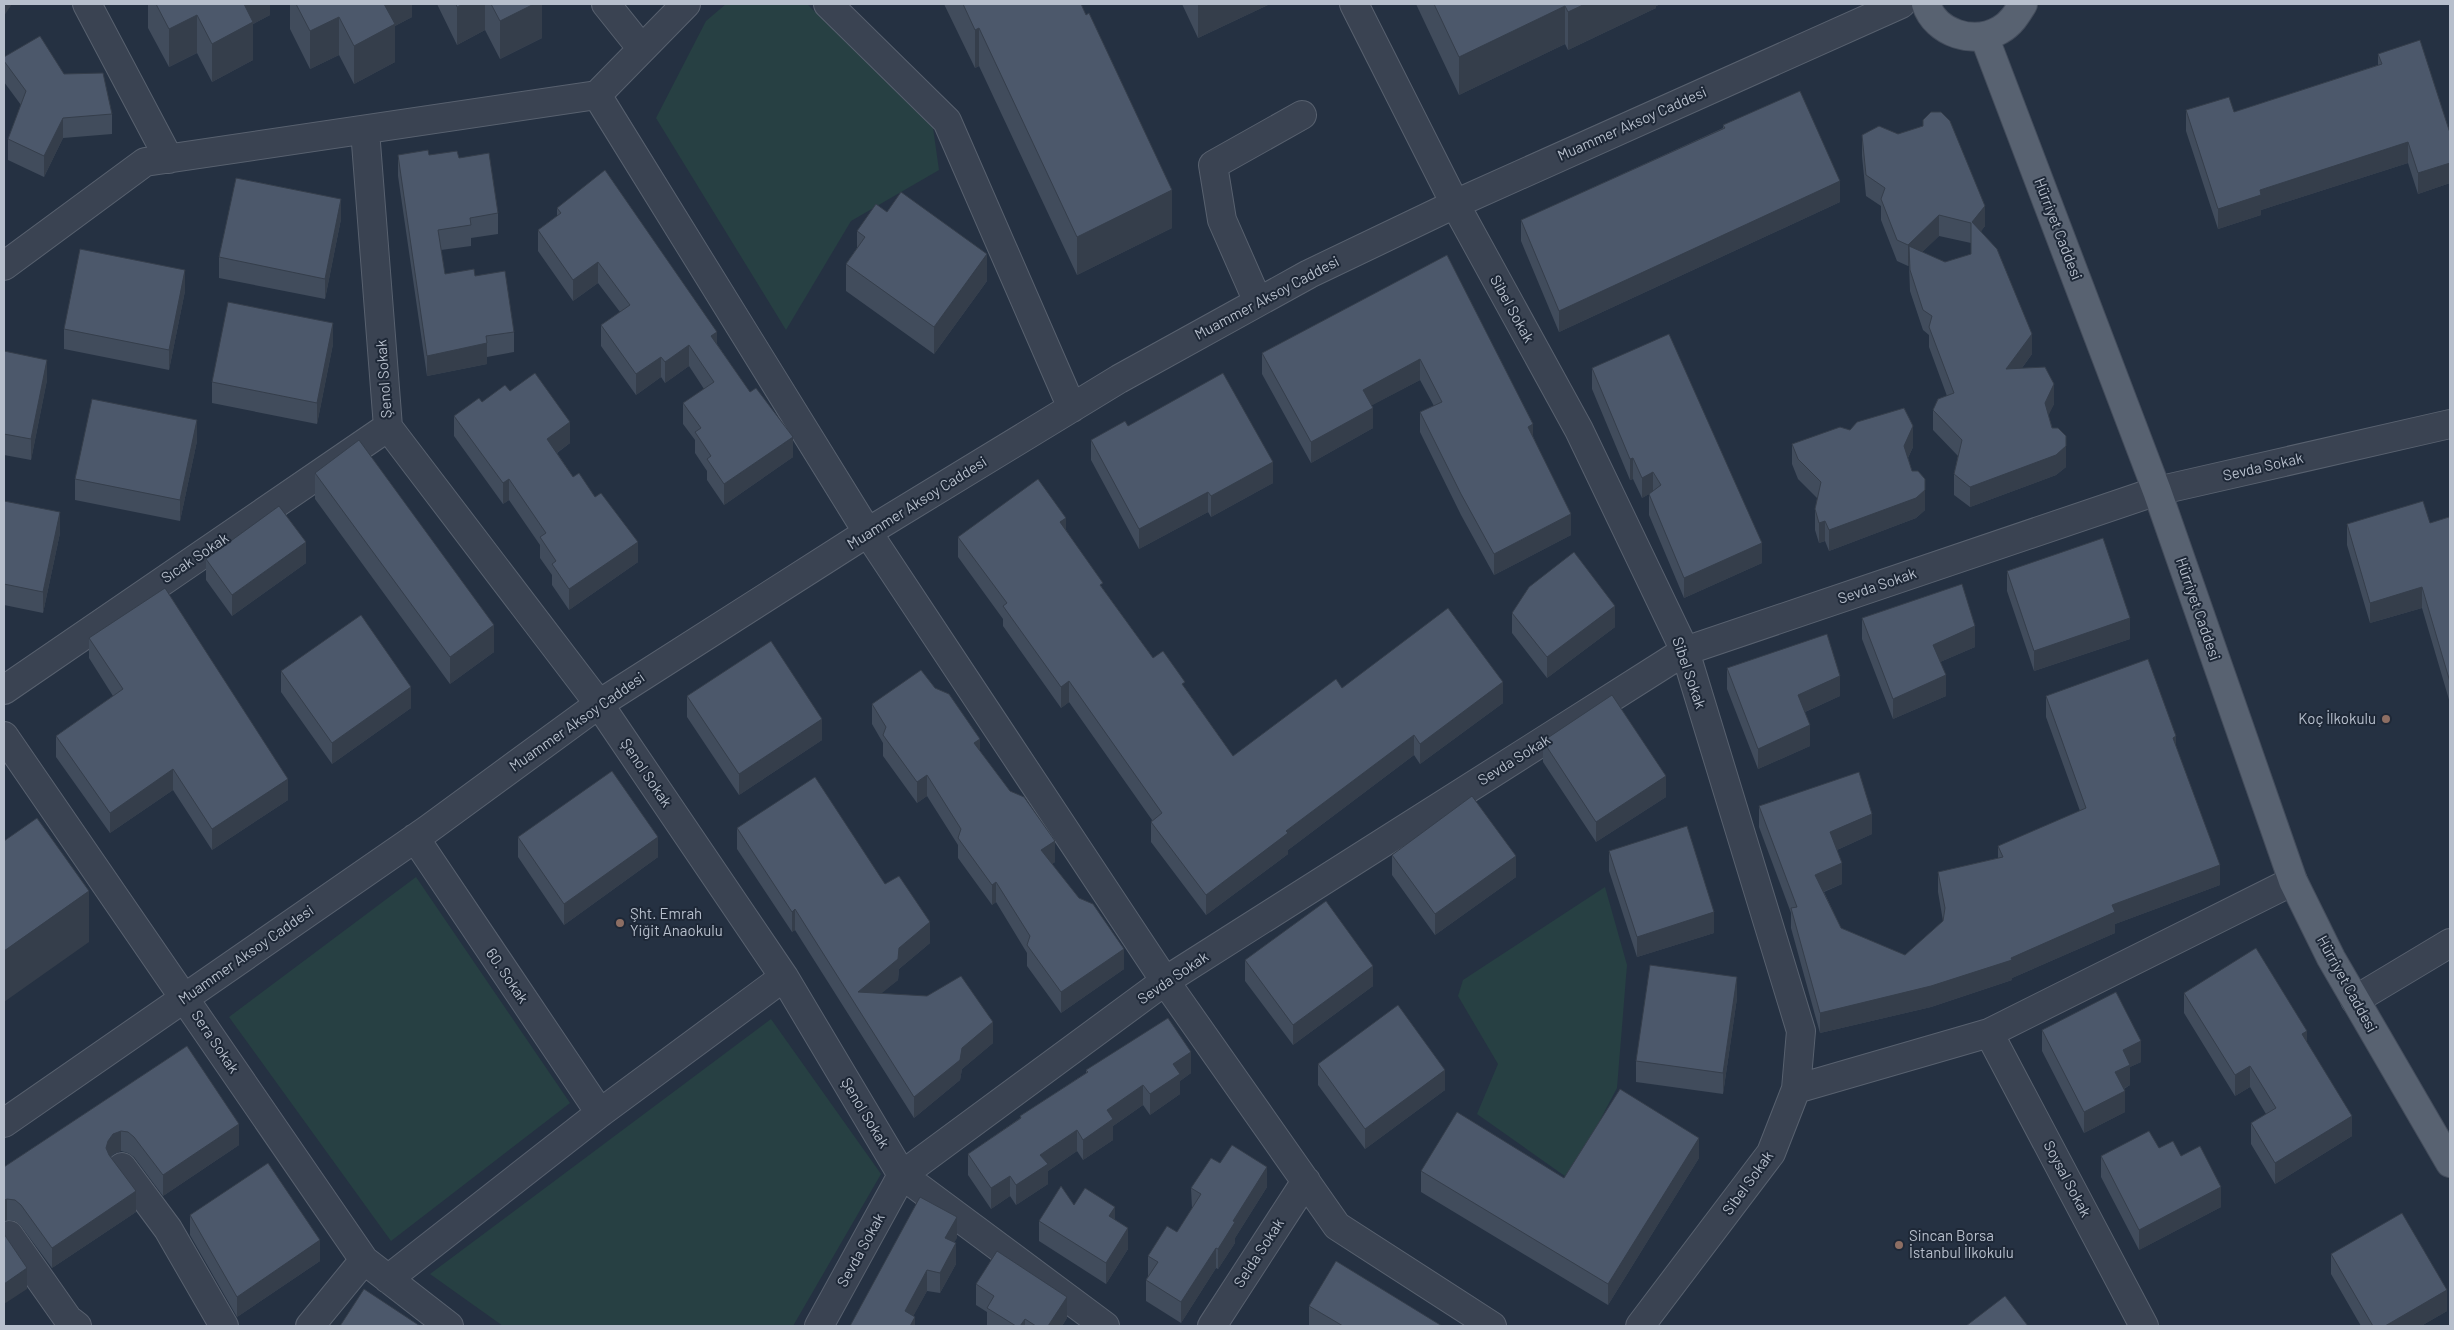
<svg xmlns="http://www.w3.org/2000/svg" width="2454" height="1330" viewBox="0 0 2454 1330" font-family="Barlow,sans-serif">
<rect width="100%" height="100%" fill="#253142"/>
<!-- green -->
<path fill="#274043" d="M726,4H807L933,128L939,170L851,221L786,330L656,118L706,21Z
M416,877L570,1103L391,1241L229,1017Z
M1605,887L1627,965L1617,1088L1569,1179L1477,1114L1498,1064L1458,996L1463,980Z
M771,1019L881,1174L793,1326H503L430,1274Z"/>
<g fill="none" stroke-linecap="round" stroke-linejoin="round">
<defs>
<path id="minor" d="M87,4L169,159
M606,4L642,49
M828,4L947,121L1072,408
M1354,4L1455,204L1579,430L1685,651L1801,1031L1796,1089L1771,1153L1640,1326
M597,95L868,533L1165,981L1337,1226L1492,1326
M365,130L388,427L599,704L784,977L902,1175L1105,1326
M4,266L145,162L597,95L686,4
M1258,302L1222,220L1213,165L1302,115
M4,690L388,427
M4,736L364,1260L449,1326
M415,838L600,1113
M2355,1000L2450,943
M1989,1033L2144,1326
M1796,1089L1989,1033L2293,881
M4,1123L427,830L599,704L881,524L1119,379L1309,274L1455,204L1901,4
M122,1167L168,1229L224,1326
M9,1235L68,1319L77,1326
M388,1279L600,1113L784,977
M310,1326L364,1260
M819,1326L902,1175L1165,981L1685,651L2157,491L2450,424
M1212,1326L1306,1181"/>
<path id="major" d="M1926,4C1936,34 1974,45 2000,30C2011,24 2017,14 2023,4
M1984,36L2157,491L2293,881L2331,958L2450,1163"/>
</defs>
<!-- minor casing -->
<use href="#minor" stroke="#58616f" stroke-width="30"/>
<!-- major casing -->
<use href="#major" stroke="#434c5b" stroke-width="30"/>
<!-- minor -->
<use href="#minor" stroke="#3a4352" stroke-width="28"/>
<!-- major -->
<use href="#major" stroke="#586271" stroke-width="28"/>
</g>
<!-- wall -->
<path fill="#414c5c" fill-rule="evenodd" d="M148,4H270V15L253,24V60L212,82L197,53L169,67L148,28Z
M290,4H412V17L395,26V62L354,84L339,55L310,69L290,29Z
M437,4H542V38L500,59L485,30L457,45Z
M944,4H1081L1172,228L1077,275L979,66L975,68Z
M1182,4H1270L1198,38Z
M1416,4H1661L1656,6V8L1568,50L1565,44L1459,95Z
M2378,54L2450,133V183L2418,194L2408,163L2261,210V215L2218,229L2186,131V110L2234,112L2378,65Z
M4,57L64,74L112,114V134L63,138L44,177L8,160V139L21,105L4,82Z
M1723,125L1840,202L1559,332L1521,241V220L1723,128Z
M1862,135L1985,226L1981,231L2032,354L2022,368L2054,404L2048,415L2066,467L2056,475L1970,507L1954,495V474L1958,456L1933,430V410L1947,396L1929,347V335L1923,330L1910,291L1909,265L1908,266L1897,261L1881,220V206L1866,196L1862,156ZM1939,236L1971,243V254L1945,262L1922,252Z
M398,155H429L459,158L498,213V234L471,238V246L441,250L445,274L475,276L514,332V352L487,357V364L427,376L398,176Z
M557,208L717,344L793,457L724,505L707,480V471L695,453V440L683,424V403L704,389L689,366L665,383L661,377L636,395L601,346V325L620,312L598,283L573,301L538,251V230L557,216Z
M341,219L325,299L219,278V257Z
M857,231L987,281L934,354L846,291V264L857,248Z
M1447,255L1533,436L1571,535L1494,575L1461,515L1420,432V412L1434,406L1420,380L1372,405L1373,428L1311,463L1262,374V353Z
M185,291L169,370L64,349V329Z
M333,344L317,424L212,403V382Z
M4,351L47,380L31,460L4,455Z
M1592,368L1762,563L1684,598L1649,515V494L1642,498L1633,479L1630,480L1592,389Z
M510,391L570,443L557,453L573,477L638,562L569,610L552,585V575L540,558V545L509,500L503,504L454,436V416L482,402Z
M1128,426L1273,483L1211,517L1208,512L1139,549L1091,460V440Z
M1850,430L1913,447L1908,458L1912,471L1925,500V510L1916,518L1829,551L1825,541L1819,543L1815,530V509L1818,499L1798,479L1792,464V444Z
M197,441L180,521L75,500V479Z
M315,473L494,652L450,684L315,499Z
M4,501L60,533L43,613L4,605Z
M2450,521V703L2422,608L2370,623L2347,545V524L2430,523Z
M1066,530L1103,589L1153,658L1185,688L1233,756L1342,688L1503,703L1420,764L1414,755L1288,850V854L1206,915L1151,842V822L1152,820L1069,702L1061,708L1003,626V619L958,557V537Z
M206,559L306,563L232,616L206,580Z
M2007,571L2130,639L2034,671L2007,591Z
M1512,613L1615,627L1547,678L1512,633Z
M1862,618L1975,647L1940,662L1946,696L1893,719L1862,639Z
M89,638L288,800L212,850L173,790L110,833L56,757V736L113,696L89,658Z
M1727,668L1840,696L1805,712L1810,746L1758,769L1727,689Z
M281,671L411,708L332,764L281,692Z
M687,696L822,740L739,795L687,717Z
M2046,696L2176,746L2220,885L2115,924V933L2012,978V980L1931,1007L1820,1033L1791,928V913L1759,827V806L1872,834L1837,850L1842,884L1824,892L1841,928L1905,955L1943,921L1938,892V872L1998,858V846L2080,811L2046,717Z
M872,704L980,752L1055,862L1052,864L1124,969L1061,1013L1027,966V953L996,902L992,905L958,858V845L927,796L917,803L883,756V743L872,724Z
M1543,741L1666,797L1596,842L1543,762Z
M737,828L885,884L930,943L899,969L898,980L881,993L993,1043L962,1069L960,1080L914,1118L795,930L792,932L737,849Z
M518,837L658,857L564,925L518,857Z
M1609,851L1714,933L1637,957L1609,871Z
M1392,855L1516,877L1435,935L1392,875Z
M1245,960L1373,986L1293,1045L1245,981Z
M2184,993L2307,1043L2352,1136L2275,1184L2251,1144V1123L2266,1114L2250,1087L2235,1096L2184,1013Z
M1737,998L1723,1094L1636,1082V1061Z
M2042,1030L2141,1062L2130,1067V1085L2124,1089L2125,1112L2084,1133L2042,1051Z
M187,1046L239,1145L163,1196L134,1157L128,1153L121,1151L113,1154L111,1157L136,1212L52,1268L21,1226L15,1221L7,1220L4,1167Z
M1318,1064L1445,1090L1365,1149L1318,1085Z
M1086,1070L1191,1073L1180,1081V1094L1150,1115L1143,1105L1113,1126V1140L1083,1160L1077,1151L1048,1171V1184L1016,1205L1010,1196L991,1209L968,1175V1154L1020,1118V1116L1086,1073Z
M2159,1148L2181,1156L2221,1207L2139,1250L2101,1177V1156Z
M1699,1158L1608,1305L1421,1192V1171L1564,1178Z
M1220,1163L1267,1187L1235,1238V1243L1218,1269L1216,1268L1181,1323L1146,1301V1280L1148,1276V1256L1177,1232L1192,1209L1191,1188Z
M1074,1205L1115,1220L1128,1249L1106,1284L1039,1241V1221Z
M190,1215L320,1261L237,1317L190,1235Z
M957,1238L954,1242L956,1264L940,1293L927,1291L913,1316L915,1326H850Z
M2331,1254L2447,1311L2421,1326H2361L2331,1274Z
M976,1284L1067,1318L1062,1326H987V1312L976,1305Z
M1309,1306L1442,1326H1309Z"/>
<!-- shaded-wall -->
<path fill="#353e4b" d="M4,4H12L4,16Z
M238,4H270V15L253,24V60L212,82V44Z
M380,4H412V17L395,26V62L354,84V46Z
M463,4H485V30L457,45V7Z
M527,4H542V38L500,59V21Z
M1198,4H1270L1198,38Z
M1585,4H1661L1656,6V8L1568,50V12Z
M1565,6V44L1459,95V57Z
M197,15V53L169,67V29Z
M339,17V55L310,69V31Z
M979,28V66L975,68V30Z
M63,118V138L44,177V156Z
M2408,142V163L2261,210V215L2218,229V209L2260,190Z
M2450,163V183L2418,194V173Z
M1840,181V202L1559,332V311Z
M1172,190V228L1077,275V237Z
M341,199V219L325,299V279Z
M1985,206V226L1972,243V222Z
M1939,215V236L1910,264L1909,246V265L1908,266V245Z
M987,254V281L934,354V327Z
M598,262V283L573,301V280Z
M185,270V291L169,370V350Z
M333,323V344L317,424V403Z
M717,332V353L711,336Z
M2032,334V354L2006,390V369Z
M487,343V364L427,376V356Z
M689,345V366L665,383V362Z
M661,357V377L636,395V374Z
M1420,359V380L1363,410V390Z
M47,360V380L31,460V439Z
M2054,384V404L2045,423V403Z
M1373,408V428L1311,463V442Z
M197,420V441L180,521V500Z
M570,422V443L547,460V439Z
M1533,424V445L1528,427Z
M1913,426V447L1904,466V446Z
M2066,436V467L2056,475L1970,507V487Z
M793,437V457L724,505V484Z
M1633,458V479L1630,480V459Z
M1273,462V483L1211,517V496Z
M1653,472V492L1642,498V478Z
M509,479V500L503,504V483Z
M1925,479V510L1916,518L1829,551V530Z
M1208,492V512L1139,549V529Z
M60,512V533L43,613V592Z
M1571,514V535L1494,575V554Z
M1066,518V538L1060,522Z
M1825,521V541L1819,543V523Z
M306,542V563L232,616V595Z
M638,542V562L569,610V589Z
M1762,543V563L1684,598V578Z
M2422,587V608L2370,623V603Z
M1615,606V627L1547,678V657Z
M2130,618V639L2034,671V651Z
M494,625V652L450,684V657Z
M1975,626V647L1933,665V645Z
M1946,675V696L1893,719V699Z
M1840,676V696L1798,715V695Z
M1069,681V702L1061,708V687Z
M1503,682V703L1420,764V744Z
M411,687V708L332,764V743Z
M822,719V740L739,795V774Z
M1810,725V746L1758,769V749Z
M1414,735V755L1288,850V854L1206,915V895L1286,831Z
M2176,736V757L2173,738Z
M980,739V759L974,743Z
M173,769V790L110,833V813Z
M927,775V796L917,803V782Z
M1666,776V797L1596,842V822Z
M288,779V800L212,850V829Z
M1872,814V834L1830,853V832Z
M658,837V857L564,925V904Z
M1055,841V862L1041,871V850Z
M1516,856V877L1435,935V914Z
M1842,863V884L1815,895V875Z
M2220,865V885L2115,924V933L2012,978V980L1931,1007L1820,1033V1013L2011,958L2112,905Z
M996,882V902L992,905V885Z
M89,891V942L4,1002V951Z
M795,909V930L792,932V912Z
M1714,912V933L1637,957V937Z
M930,922V943L899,969L898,980L860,1011L858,992L899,948Z
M1124,949V969L1061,1013V992Z
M1373,966V986L1293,1045V1025Z
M1737,977V998L1723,1094V1073Z
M993,1022V1043L962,1069L960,1080L914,1118V1097L962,1048Z
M2307,1031V1051L2302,1034Z
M2141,1041V1062L2130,1067V1085L2115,1093V1072L2123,1050Z
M1191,1052V1073L1180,1081V1094L1150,1115V1094L1173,1064Z
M2250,1066V1087L2235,1096V1075Z
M1445,1070V1090L1365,1149V1129Z
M1143,1085V1105L1113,1126V1140L1083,1160V1140L1107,1110Z
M2125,1091V1112L2084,1133V1112Z
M2352,1116V1136L2275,1184V1163Z
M239,1124V1145L163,1196V1175Z
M1077,1130V1151L1048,1171V1184L1016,1205V1185L1040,1155Z
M121,1131V1151L113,1154L108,1161L106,1148L108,1141L113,1134Z
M1699,1138V1158L1608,1305V1284Z
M1267,1167V1187L1235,1238V1243L1218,1269V1249L1233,1221Z
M1010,1176V1196L991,1209V1188Z
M2221,1187V1207L2139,1250V1230Z
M136,1191V1212L52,1268V1248Z
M7,1199V1220L4,1221V1200Z
M1115,1207V1227L1109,1216Z
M957,1217V1238L945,1258V1238Z
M1128,1228V1249L1106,1284V1263Z
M320,1240V1261L237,1317V1297Z
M956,1243V1264L940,1293V1273Z
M1216,1248V1268L1181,1323V1302Z
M27,1268V1289L4,1304V1284Z
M927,1270V1291L908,1326L905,1311Z
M2447,1290V1311L2421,1326H2385Z
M1067,1297V1318L1062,1326H1048Z
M915,1317V1326H910Z
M1025,1319V1326H1020Z"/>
<!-- building -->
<path fill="#4c586b" stroke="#353e4b" d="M156,4H244L253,22L212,44L197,15L169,29Z
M296,4H384L395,24L354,46L339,17L310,31Z
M456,4H463L457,7Z
M491,4H534L500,21Z
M963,4H1081L1086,15L1089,13L1172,190L1077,237L979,28L975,30Z
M1434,4H1585L1568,12L1565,6L1459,57Z
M40,36L64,74L103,73L112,114L63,118L44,156L8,139L26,91L4,61V57Z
M2420,40L2450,133V163L2418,173L2408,142L2260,190L2261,195L2218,209L2186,110L2229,97L2234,112L2382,64L2378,54Z
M1800,91L1840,181L1559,311L1521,220L1725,128L1723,125Z
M1931,112H1941L1950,121L1985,206L1972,222L1997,249L2032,334L2006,369L2045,367L2054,384L2045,403L2052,428H2058L2066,436V446L2056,455L1970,487L1954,474L1962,440L1933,410L1938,399L1954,393L1929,327L1932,316L1923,310L1910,270L1909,246L1945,262L1971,254V223L1939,215L1908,245L1897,240L1881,199L1885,188L1866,175L1862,135L1879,126L1898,134L1923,126V120Z
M428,150L429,155L457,151L459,158L489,153L498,213L470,218L471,225L438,230L445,274L474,269L475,276L505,271L514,332L486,336L487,343L427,356L398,155Z
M605,170L717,332L711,336L750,392L756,388L793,437L724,484L707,459L711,456L695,432L701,428L683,403L714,382L689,345L665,362L661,357L636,374L601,325L630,305L598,262L573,280L538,230L561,213L557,208Z
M236,178L341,199L325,279L219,257Z
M901,192L987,254L934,327L846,264L865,237L857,231L876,204L887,212Z
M80,249L185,270L169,350L64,329Z
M1447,255L1533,424L1528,427L1571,514L1494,554L1461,494L1420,412L1442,402L1420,359L1363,390L1373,408L1311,442L1262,353Z
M228,302L333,323L317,403L212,382Z
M1669,334L1762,543L1684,578L1649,494L1661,485L1653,472L1642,478L1633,458L1630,459L1592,368Z
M4,351L47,360L31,439L4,434Z
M535,373L570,422L547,439L573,477L579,473L595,497L601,493L638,542L569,589L552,564L556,561L540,537L546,533L509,479L503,483L454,416L479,398L482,402L505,385L510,391Z
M1223,373L1273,462L1211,496L1208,492L1139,529L1091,440L1125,421L1128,426Z
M92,399L197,420L180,500L75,479Z
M1904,408L1913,426L1904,446L1912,471H1918L1925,479V490L1916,498L1829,530L1825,521L1819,523L1815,509L1821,482L1798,459L1792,444L1840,427L1850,430L1857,422Z
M359,440L494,625L450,657L315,473Z
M1038,479L1066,518L1060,522L1103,583L1100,585L1153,658L1163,651L1185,682L1182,684L1233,756L1336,679L1342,688L1448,608L1503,682L1420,744L1414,735L1286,831L1288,833L1206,895L1151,822L1162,813L1069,681L1061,687L1003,606L1007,603L958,537Z
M4,501L60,512L43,592L4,584Z
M2423,501L2430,523L2449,517L2450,521V682L2422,587L2370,603L2347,524Z
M279,506L306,542L232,595L206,559Z
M2103,538L2130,618L2034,651L2007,571Z
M1574,552L1615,606L1547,657L1512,613L1529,587Z
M1962,584L1975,626L1933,645L1946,675L1893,699L1862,618Z
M165,588L288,779L212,829L173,769L110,813L56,736L123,689L89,638Z
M361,615L411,687L332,743L281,671Z
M1827,634L1840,676L1798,695L1810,725L1758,749L1727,668Z
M771,641L822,719L739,774L687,696Z
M2148,659L2176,736L2173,738L2220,865L2112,905L2115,912L2011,958L2012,960L1931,986L1820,1013L1791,908L1797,907L1759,806L1859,772L1872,814L1830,832L1842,863L1815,875L1841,928L1905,955L1943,921L1945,908L1938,872L2003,857L1998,846L2086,808L2046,696Z
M921,670L935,688L949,694L980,739L974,743L1010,791L1024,797L1055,841L1041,850L1079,898L1093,904L1124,949L1061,992L1027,945L1030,936L996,882L992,885L958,838L961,829L927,775L917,782L883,735L886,727L872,704Z
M1612,695L1666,776L1596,822L1543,741Z
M612,771L658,837L564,904L518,837Z
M815,777L885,884L899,876L930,922L899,948L898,959L858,992L927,996L961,976L993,1022L962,1048L960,1060L914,1097L795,909L792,912L737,828Z
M1472,796L1516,856L1435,914L1392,855Z
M37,818L89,891L4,951V841Z
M1687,826L1714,912L1637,937L1609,851Z
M1326,901L1373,966L1293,1025L1245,960Z
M2256,948L2307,1031L2302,1034L2352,1116L2275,1163L2251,1123L2276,1108L2250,1066L2235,1075L2184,993Z
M1650,965L1737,977L1723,1073L1636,1061Z
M2116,992L2141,1041L2123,1050L2130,1065L2115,1072L2125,1091L2084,1112L2042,1030Z
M1398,1005L1445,1070L1365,1129L1318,1064Z
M1168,1018L1191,1052L1173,1064L1180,1074L1150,1094L1143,1085L1107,1110L1113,1119L1083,1140L1077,1130L1040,1155L1048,1164L1016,1185L1010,1176L991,1188L968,1154L1021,1118L1020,1116L1088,1072L1086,1070Z
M187,1046L239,1124L163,1175L134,1137L128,1132L121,1131L113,1134L108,1141L106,1148L109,1155L136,1191L52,1248L21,1205L15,1200L7,1199L4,1200V1167Z
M1620,1089L1699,1138L1608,1284L1421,1171L1457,1112L1564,1178Z
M2149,1131L2159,1148L2173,1141L2181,1156L2200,1146L2221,1187L2139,1230L2101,1156Z
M1232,1145L1267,1167L1233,1221L1235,1222L1218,1249L1216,1248L1181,1302L1146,1280L1158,1262L1148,1256L1167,1226L1177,1232L1201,1194L1191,1188L1211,1158L1220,1163Z
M268,1163L320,1240L237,1297L190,1215Z
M1061,1186L1074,1205L1085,1188L1115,1207L1109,1216L1128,1228L1106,1263L1039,1221Z
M920,1197L957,1217L945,1238L956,1243L940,1273L927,1270L905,1311L915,1317L910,1326H850Z
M2402,1213L2447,1290L2385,1326H2373L2331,1254Z
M4,1234L27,1268L4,1284Z
M997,1251L1067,1297L1048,1326H1036L1025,1319L1020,1326H1016L987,1308L994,1296L976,1284Z
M1336,1261L1442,1326H1343L1309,1306Z
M364,1289L420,1326H340Z
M2005,1296L2028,1326H1966Z"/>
<!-- markers -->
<g fill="#8d6e63" stroke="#1e2837" stroke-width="2">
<circle cx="2386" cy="719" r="5"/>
<circle cx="620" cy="923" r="5"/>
<circle cx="1899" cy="1245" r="5"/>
</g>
<g text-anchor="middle" stroke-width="4" stroke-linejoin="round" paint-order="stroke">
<!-- street labels -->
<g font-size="15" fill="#b7bfcc" stroke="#1e2837">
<text transform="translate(1632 124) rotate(-24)" y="5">Muammer Aksoy Caddesi</text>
<text transform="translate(2058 229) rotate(69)" y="5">Hürriyet Caddesi</text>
<text transform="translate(1267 298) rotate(-28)" y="5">Muammer Aksoy Caddesi</text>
<text transform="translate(1512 309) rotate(61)" y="5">Sibel Sokak</text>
<text transform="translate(384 379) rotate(-94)" y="5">Şenol Sokak</text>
<text transform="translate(2263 467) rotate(-13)" y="5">Sevda Sokak</text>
<text transform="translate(917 503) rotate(-32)" y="5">Muammer Aksoy Caddesi</text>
<text transform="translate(195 558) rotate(-34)" y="5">Sıcak Sokak</text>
<text transform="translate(1877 586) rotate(-19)" y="5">Sevda Sokak</text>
<text transform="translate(2198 609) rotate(71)" y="5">Hürriyet Caddesi</text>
<text transform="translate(1689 673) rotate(71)" y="5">Sibel Sokak</text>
<text transform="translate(577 722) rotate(-35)" y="5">Muammer Aksoy Caddesi</text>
<text transform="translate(1514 760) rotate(-32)" y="5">Sevda Sokak</text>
<text transform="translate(646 773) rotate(56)" y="5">Şenol Sokak</text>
<text transform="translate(246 955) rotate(-35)" y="5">Muammer Aksoy Caddesi</text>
<text transform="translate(507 976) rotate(56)" y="5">60. Sokak</text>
<text transform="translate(1173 978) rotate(-34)" y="5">Sevda Sokak</text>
<text transform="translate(2347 984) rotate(61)" y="5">Hürriyet Caddesi</text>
<text transform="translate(215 1042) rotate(56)" y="5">Sera Sokak</text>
<text transform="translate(865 1113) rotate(59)" y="5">Şenol Sokak</text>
<text transform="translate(2067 1179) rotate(62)" y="5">Soysal Sokak</text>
<text transform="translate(1748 1183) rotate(-54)" y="5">Sibel Sokak</text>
<text transform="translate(861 1250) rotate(-61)" y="5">Sevda Sokak</text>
<text transform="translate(1259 1253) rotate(-57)" y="5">Selda Sokak</text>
</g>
<!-- poi labels -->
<g font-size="15" fill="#b7bfcc" stroke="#1e2837" text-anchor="start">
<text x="2376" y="724" text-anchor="end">Koç İlkokulu</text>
<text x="630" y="919">Şht. Emrah<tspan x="630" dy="17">Yiğit Anaokulu</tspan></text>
<text x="1909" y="1241">Sincan Borsa<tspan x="1909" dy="17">İstanbul İlkokulu</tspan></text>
</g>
</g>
<!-- border -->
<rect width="2454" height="1330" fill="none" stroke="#b7bfcc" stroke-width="10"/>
</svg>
